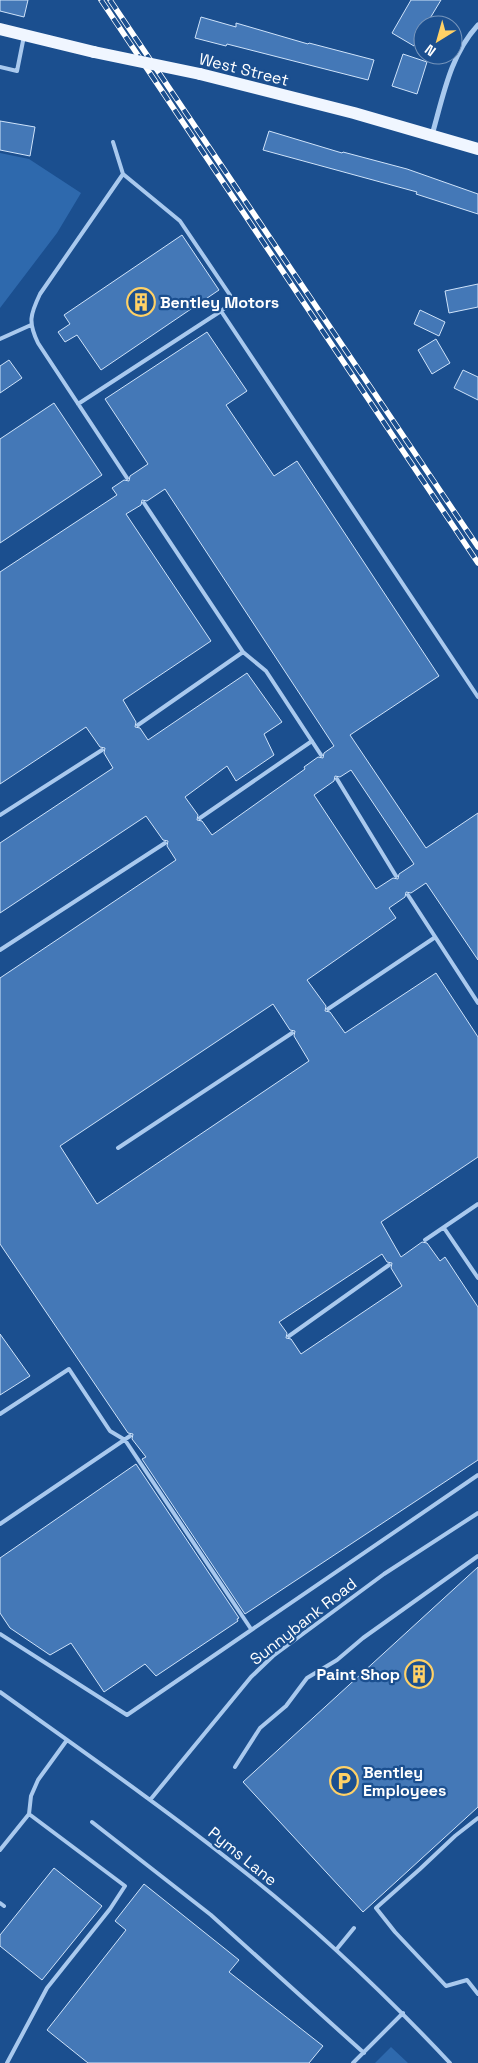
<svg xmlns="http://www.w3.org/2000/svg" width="478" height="2063" viewBox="0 0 478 2063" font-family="'Space Grotesk',sans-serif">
<rect width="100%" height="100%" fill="#1b4f8f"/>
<!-- green -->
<path fill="#2e69ad" d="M0,153L29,159L81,193L57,233L0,308Z
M391,2047L408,2063H375Z"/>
<!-- building -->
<path fill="#4478b7" stroke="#cfe3fa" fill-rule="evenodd" d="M0,0H28L24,17L0,11Z
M411,0H441L426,25H423V31L414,46L392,33Z
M201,17L236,27V23L308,44L309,43L374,60L368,80L227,44L226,46L195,38Z
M403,54L427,62L417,94L392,86Z
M0,121L35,127L30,156L0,150Z
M269,131L342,153L343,152L407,169L478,194V214L416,194L417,192L263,150Z
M182,235L219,290L101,370L77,335L65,342L58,332L70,324L64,315Z
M478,284V307L449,313L445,291Z
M420,310L445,322L439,336L414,324Z
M207,332L247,391L226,405L274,476L297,461L439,676L350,735L426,848L478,813V960L426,883L411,893L406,892L405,897L389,908L396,918L307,980L326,1006L325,1011L330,1012L345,1033L436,973L478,1037V1157L381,1222L401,1257L422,1242L427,1243L440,1261L445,1257L478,1307V1460L245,1614L142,1459L146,1457L132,1439L133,1434L128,1433L0,1244V978L176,860L167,846L168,841L163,840L146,816L0,913V843L113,768L104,753L105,748L100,747L86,727L0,784V572L117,495L112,488L124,480L129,481L130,476L148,464L105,399ZM165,489L334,746L324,753L323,758L318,757L304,767L305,769L212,835L202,821L197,820L198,815L185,797L227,766L236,781L274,755L264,734L282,722L247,673L148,740L140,728L135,727L136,722L123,700L211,641L126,514L141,505L142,500L147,501ZM351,770L414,864L399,874L398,879L393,878L376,889L314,795L334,781L335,776L340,777ZM273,1004L290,1030L295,1031L294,1036L309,1061L97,1204L60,1146ZM382,1254L387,1262L392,1263L391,1268L402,1286L301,1354L291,1339L286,1338L287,1333L279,1322Z
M436,339L450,363L432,374L418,350Z
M9,360L22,378L0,393V366Z
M463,370L478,377V400L454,388Z
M54,403L102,475L0,543V439Z
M0,1334L30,1376L0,1395Z
M136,1464L239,1618L237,1619L238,1621L156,1676L145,1664L104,1692L71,1643L50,1655L10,1628L0,1613V1558Z
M478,1567V1807L363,1912L243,1782Z
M54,1868L102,1906L42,1980L0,1946V1935Z
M144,1884L239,1960L229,1972L323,2046L309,2063H88L47,2030L126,1930L115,1921Z"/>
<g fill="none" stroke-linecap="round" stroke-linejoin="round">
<!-- lane -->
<path stroke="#a9c9ee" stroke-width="4" d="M0,67L17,71L24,36
M113,142L123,174L40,294C30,315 28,322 38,343L127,478
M123,174L180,221L234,301L221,311
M0,339L31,325
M78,404L221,311L478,697
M144,503L243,652L266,671L321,755
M138,725L243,652
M337,779L396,876
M0,815L102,750
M200,818L312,741
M408,895L478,1003
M0,950L165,843
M328,1009L434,938
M118,1148L292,1033
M444,1228L478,1278
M425,1240L478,1204
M289,1336L389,1265
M0,1414L69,1369L110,1431L125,1440L251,1629
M0,1524L130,1436
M0,1634L127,1715L478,1475
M0,1692C81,1750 164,1808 242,1870C316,1928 385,1994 450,2063
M235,1767L260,1728L286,1706L307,1678L337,1660L363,1638L478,1556
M150,1800L251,1677L273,1656L384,1574L478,1513
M478,1818L455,1836L420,1869L376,1908L395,1932L446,1986L467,1980L478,1994
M92,1822L211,1915L364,2053
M0,1850L29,1814L31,1796L38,1780L67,1740
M0,1903L4,1906
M336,1950L354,1928
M7,2063L47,1988L110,1909L125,1886L29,1814
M353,2063L403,2013"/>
<!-- street -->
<path stroke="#a9c9ee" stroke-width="5" d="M432,135C443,97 450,55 478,25"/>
<!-- primary -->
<path stroke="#f0f6ff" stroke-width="12" d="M0,29L94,52
M200,74L354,113L478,149"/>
<defs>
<path id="rail" d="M101,0L478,563
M110,0L478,547"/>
</defs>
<!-- rail casing -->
<use href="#rail" stroke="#fff" stroke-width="5.5"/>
<!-- rail -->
<use href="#rail" stroke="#1b4f8f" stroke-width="4" stroke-dasharray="11" stroke-linecap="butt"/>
<!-- primary-bridge -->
<path stroke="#f0f6ff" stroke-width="12" d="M94,52L200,74"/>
</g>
<!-- icons -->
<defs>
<symbol id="building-ring" viewBox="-11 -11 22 22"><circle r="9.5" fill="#1b4f8f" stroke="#ffd166" stroke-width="1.5"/><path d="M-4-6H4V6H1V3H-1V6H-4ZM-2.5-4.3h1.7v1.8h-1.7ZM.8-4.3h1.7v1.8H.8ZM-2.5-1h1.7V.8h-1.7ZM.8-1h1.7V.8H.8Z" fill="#ffd166"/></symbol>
<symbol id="parking-ring" viewBox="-11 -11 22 22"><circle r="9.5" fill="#1b4f8f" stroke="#ffd166" stroke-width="1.5"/><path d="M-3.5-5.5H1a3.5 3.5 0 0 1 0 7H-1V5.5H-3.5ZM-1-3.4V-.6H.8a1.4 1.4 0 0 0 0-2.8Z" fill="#ffd166"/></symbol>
</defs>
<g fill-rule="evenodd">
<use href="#building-ring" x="125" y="286" width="32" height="32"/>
<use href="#building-ring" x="403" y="1658" width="32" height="32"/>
<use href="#parking-ring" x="328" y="1765" width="32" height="32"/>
</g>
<g text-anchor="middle" stroke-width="4.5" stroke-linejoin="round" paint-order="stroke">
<!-- street labels -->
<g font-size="16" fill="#fff" stroke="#1b4f8f">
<text transform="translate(244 69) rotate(14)" y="6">West Street</text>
<text transform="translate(303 1621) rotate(-38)" y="6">Sunnybank Road</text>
<text transform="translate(243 1856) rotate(39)" y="6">Pyms Lane</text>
</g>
<!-- poi labels -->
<g font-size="16" font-weight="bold" fill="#fff" stroke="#1b4f8f" text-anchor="start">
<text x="160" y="308">Bentley Motors</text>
<text x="400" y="1680" text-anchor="end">Paint Shop</text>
<text x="363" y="1778">Bentley<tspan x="363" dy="18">Employees</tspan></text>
</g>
</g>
<!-- north arrow -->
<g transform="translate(438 40) rotate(217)"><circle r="24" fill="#1b4f8f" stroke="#7695bc"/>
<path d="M0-4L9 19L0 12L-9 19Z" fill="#ffd166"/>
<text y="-8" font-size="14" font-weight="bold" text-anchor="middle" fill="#ffffff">N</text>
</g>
</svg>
